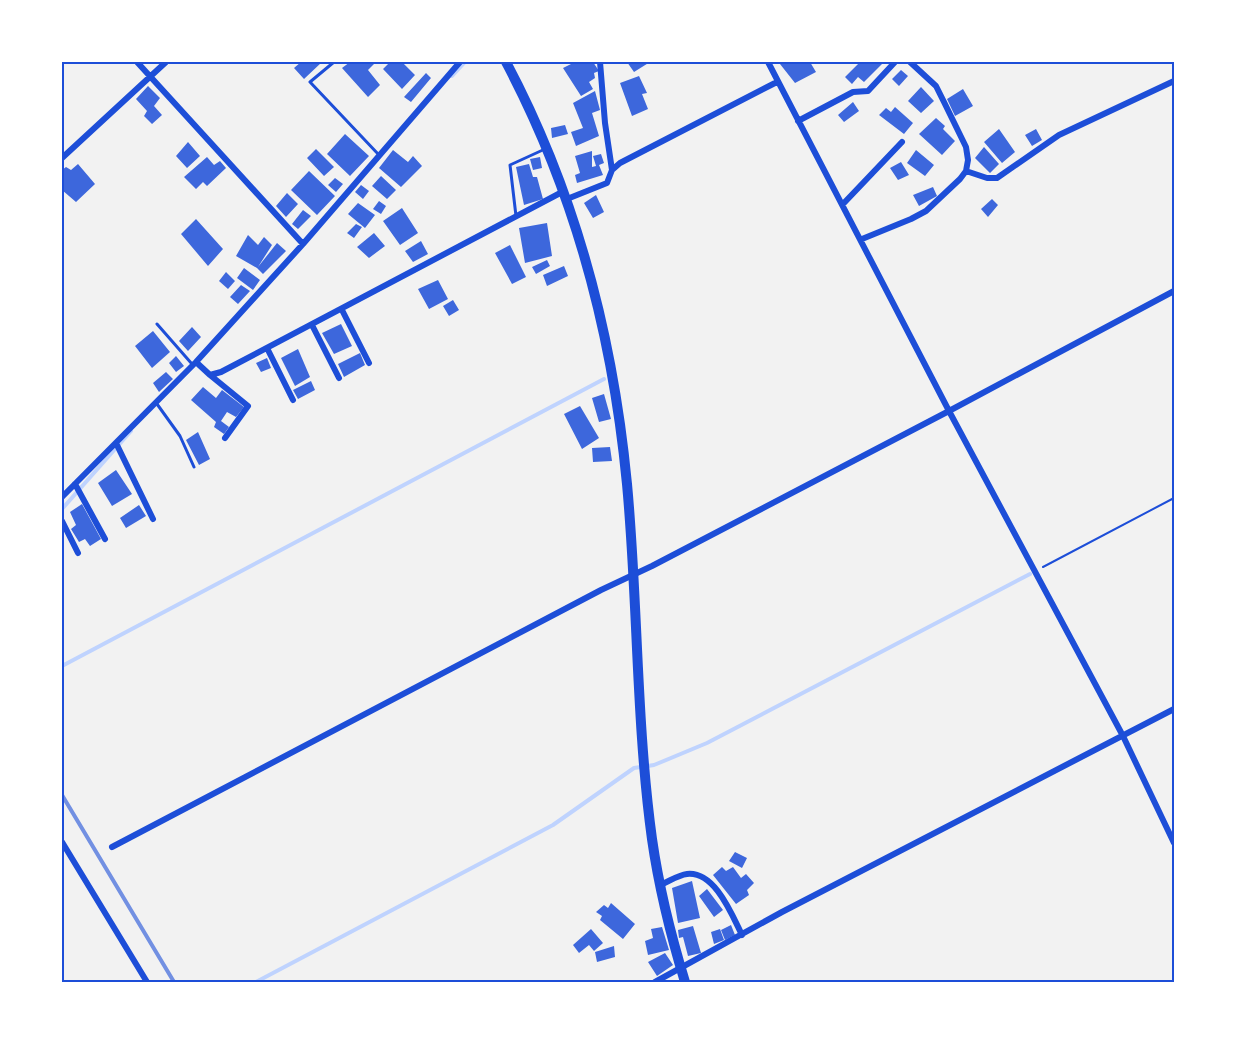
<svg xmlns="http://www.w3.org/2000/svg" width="1236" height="1044" viewBox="0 0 1236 1044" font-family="Spectral,serif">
<rect width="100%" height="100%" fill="#f2f2f2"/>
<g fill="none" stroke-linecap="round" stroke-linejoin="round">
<!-- stream -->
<path stroke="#bfd3fe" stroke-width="4" d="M452,76L465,62
M62,509L131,431
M62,666L604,379
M256,982L553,825L634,768L654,765L707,743L1030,574"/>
</g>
<!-- building -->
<path fill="#3d67dc" d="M301,62H322L304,79L294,68Z
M350,62H376L368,70L380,85L368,97L342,68Z
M390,62H402L415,75L402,89L383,69Z
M575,62H593L599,71L594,73L595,78L589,82L593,89L581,96L563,68Z
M627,62H650L634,72Z
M782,62H810L816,72L795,83L780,64Z
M860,62H884L864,82L858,77L852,84L845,77Z
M901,70L908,76L899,86L892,79Z
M426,73L431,78L411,102L404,97Z
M639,76L647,93L642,94L648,109L632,116L620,83Z
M148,86L160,98L154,106L162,115L152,124L144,116L147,111L136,99Z
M921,87L934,101L921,113L908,101Z
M963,89L973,106L955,116L947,99Z
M595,91L600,110L592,113L599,136L576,146L571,132L583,128L573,103Z
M853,102L859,111L844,122L838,115Z
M895,107L913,123L904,134L879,115L886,108L891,112Z
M936,118L945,126L943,129L955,141L942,155L919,134Z
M565,125L568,134L552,138L551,128Z
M999,129L1015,152L1002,163L984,142Z
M1036,129L1042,140L1032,146L1025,135Z
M345,134L369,156L350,176L327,154Z
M188,142L200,156L187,168L176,156Z
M984,147L999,164L990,173L975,158Z
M316,149L334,167L324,176L307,158Z
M393,150L408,162L413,156L422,166L401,187L379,168Z
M916,150L934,165L925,176L907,163Z
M592,151V167L596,166L593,156L601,154L604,163L599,165L603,175L577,183L575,175L580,173L575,156Z
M207,157L214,165L220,161L226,168L207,186L203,182L196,189L184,177Z
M540,157L542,168L533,170L530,159Z
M901,162L909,175L898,180L890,168Z
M78,164L95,184L76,202L62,190V170L66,167L71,170Z
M529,164L533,177H537L543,199L524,205L516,167Z
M309,171L335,196L317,215L291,190Z
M381,176L396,190L387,199L372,186Z
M335,178L343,184L336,192L328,185Z
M361,185L369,191L363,199L355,192Z
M933,187L937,196L919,206L913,195Z
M287,193L298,204L286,217L276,206Z
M596,195L604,212L593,218L584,203Z
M992,199L998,205L988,217L981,209Z
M379,201L386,206L381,214L373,209Z
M358,203L375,215L365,228L348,214Z
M402,208L418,233L400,245L383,221Z
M303,210L311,216L298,229L292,224Z
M196,219L223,249L208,266L181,234Z
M547,223L552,256L525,263L519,228Z
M356,224L362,227L354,238L347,233Z
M374,233L385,246L369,258L357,247Z
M248,235L258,245L264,237L272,245L258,267L277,243L286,251L263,274L257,268L236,256Z
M421,241L428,254L413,262L405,251Z
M510,245L526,277L512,284L495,253Z
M547,260L550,266L536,274L532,267Z
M564,266L568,276L547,286L543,275Z
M244,268L260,280L253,290L237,278Z
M226,272L235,281L228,289L219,281Z
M438,280L448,299L429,309L418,289Z
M241,285L250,291L238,304L230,297Z
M453,300L459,310L449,316L443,306Z
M341,324L352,346L334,354L322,333Z
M192,327L201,337L188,351L179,341Z
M153,331L170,352L152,368L135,346Z
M298,349L310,377L295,386L281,358Z
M360,353L365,365L344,377L338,364Z
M176,356L184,366L176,372L169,363Z
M267,358L271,368L261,372L256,363Z
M166,372L173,379L159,392L153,383Z
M311,381L315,390L298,399L293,390Z
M203,387L216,398L222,390L244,407L236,417L227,412L221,421L229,427L224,434L214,427L216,422L191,400Z
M604,394L611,419L599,422L592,398Z
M580,406L599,438L582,449L564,414Z
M198,432L210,459L199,465L186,440Z
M610,447L612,461L593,462L592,448Z
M116,470L132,494L112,506L98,483Z
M82,504L101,539L90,546L85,539L79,542L71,529L76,525L70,512Z
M139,505L146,516L126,528L120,518Z
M735,852L747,858L742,868L729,861Z
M722,867L726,871L733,867L741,878L746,874L754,883L747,890L749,895L736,904L713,875Z
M692,881L700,918L678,923L672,888Z
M707,889L723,910L714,917L699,896Z
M611,903L635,924L623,939L600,920L602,916L596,912L604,905L608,908Z
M731,925L735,935L725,940L721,930Z
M693,926L701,953L688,956L683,937L679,938L678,930Z
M662,927L669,950L648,955L645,941L653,938L651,929Z
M591,929L603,943L594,951L589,945L579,953L573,945Z
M720,929L724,940L714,944L711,932Z
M614,946L615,957L597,962L595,952Z
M665,953L673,965L657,976L648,962Z"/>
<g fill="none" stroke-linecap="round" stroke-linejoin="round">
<!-- path -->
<path stroke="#1d4ed8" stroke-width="2" d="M1043,567L1174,498"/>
<!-- service -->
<path stroke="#1d4ed8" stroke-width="3" d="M334,62L310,82L379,155
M516,216L510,165L545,149
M157,324L192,364
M157,404L180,436L194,467"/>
<!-- minor -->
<path stroke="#1d4ed8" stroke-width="6" d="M137,62L303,244
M600,62L605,123L612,170
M768,62L949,411L1123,736L1174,843
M798,121L853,92L868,91L895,62
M62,158L166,62
M966,171L987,178H997L1059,135L1174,81
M567,199L607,183L612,170L620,163L777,82
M843,204L902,142
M862,239L911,219L926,211L960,179L966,171L968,160L966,147L944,102L936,86L910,62
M342,310L369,363
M312,325L339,378
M267,348L293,400
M196,362L210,375L221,372L564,191
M210,375L248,406L225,438
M116,443L153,519
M75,484L105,539
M62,497L196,362L303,244L460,62
M62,521L78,553
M62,842L147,982
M112,847L601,590L652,566L949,411L1174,291
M660,885C668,882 678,875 687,874C715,871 732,915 742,935
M655,982L782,912L1174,709"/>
<!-- primary -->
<path stroke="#1d4ed8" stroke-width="10" d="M506,62C575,192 613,337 627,484C638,602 636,722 652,839C659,888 671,936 685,982"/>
<!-- rail -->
<path stroke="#7290e2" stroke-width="4" d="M62,795L174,982"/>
</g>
<!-- border -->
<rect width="1236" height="1044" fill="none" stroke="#ffffff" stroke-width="126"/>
<rect x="63" y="63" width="1110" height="918" fill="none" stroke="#1d4ed8" stroke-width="2"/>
</svg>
